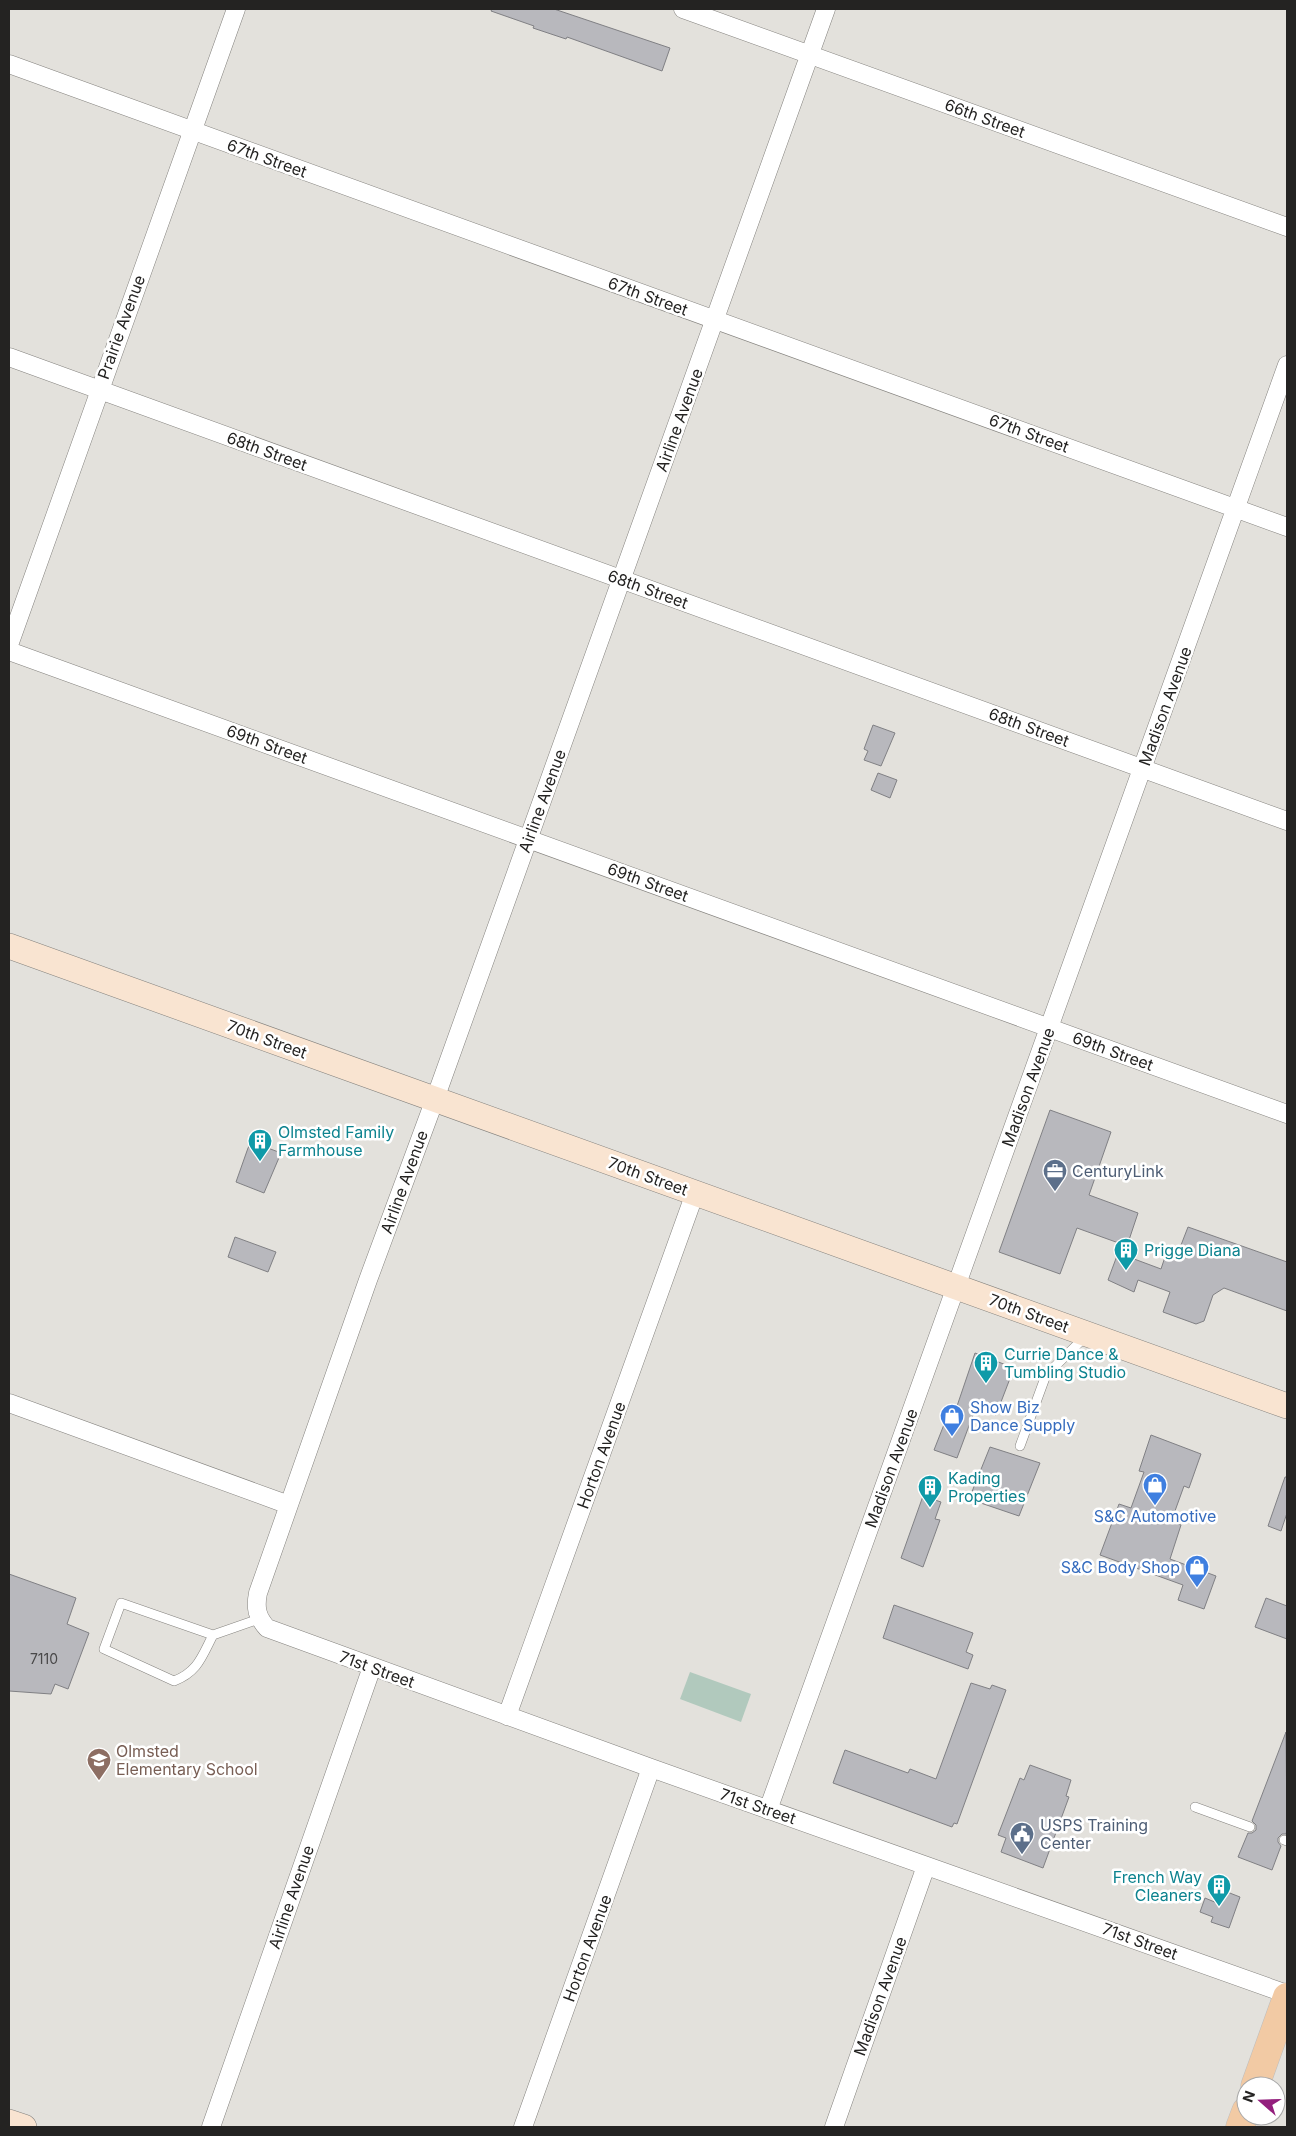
<svg xmlns="http://www.w3.org/2000/svg" width="1296" height="2136" viewBox="0 0 1296 2136" font-family="Inter,sans-serif">
<rect width="100%" height="100%" fill="#e3e1dc"/>
<!-- green -->
<path fill="#b1c9bd" d="M690,1672L751,1694L741,1722L680,1699Z"/>
<!-- building -->
<path fill="#b8b8bd" stroke="#808084" d="M492,9H554L670,48L662,71L567,37L566,39L533,28L534,26L491,11Z
M873,725L895,733L881,766L864,760L868,751L864,749Z
M878,773L897,780L890,798L871,790Z
M1050,1110L1111,1132L1089,1195L1138,1213L1127,1246L1077,1228L1060,1274L999,1252Z
M252,1142L281,1153L264,1193L236,1182L248,1148Z
M1188,1227L1287,1262V1311L1224,1288L1213,1295L1204,1321L1196,1324L1163,1312L1170,1292L1138,1280L1134,1292L1108,1280L1118,1253L1161,1269L1166,1254L1176,1258Z
M235,1237L276,1252L268,1272L228,1257Z
M975,1353L1014,1368L996,1415L976,1407L957,1458L934,1450L945,1422L950,1424L955,1412Z
M1151,1435L1201,1454L1189,1488L1184,1486L1171,1522L1181,1525L1170,1559L1216,1576L1204,1609L1178,1600L1183,1585L1100,1555L1119,1504L1131,1508L1144,1472L1139,1471Z
M990,1447L1040,1463L1019,1516L969,1499Z
M1285,1477H1287V1513L1281,1531L1268,1526Z
M923,1496L941,1502L935,1519L940,1520L923,1567L901,1558Z
M9,1574L76,1598L67,1624L89,1633L68,1689L55,1684L51,1694L9,1691Z
M1266,1598L1287,1606V1639L1255,1627Z
M894,1605L973,1633L966,1652L973,1655L968,1669L883,1638Z
M971,1683L990,1689L992,1685L1006,1690L957,1824L954,1823L952,1827L833,1783L845,1750L908,1773L910,1769L936,1779Z
M1286,1732L1287,1830L1286,1834H1282L1278,1838V1842L1281,1846L1272,1870L1238,1857L1248,1833H1252L1256,1830V1825L1252,1821Z
M1030,1765L1071,1780L1066,1796L1069,1797L1043,1868L1001,1852L1006,1838L998,1835L1020,1778L1024,1780Z
M1222,1890L1240,1897L1229,1928L1211,1922L1213,1917L1200,1912L1205,1898L1217,1903Z"/>
<g fill="none" stroke-linecap="round" stroke-linejoin="round">
<defs>
<path id="lane" d="M1020,1446L1046,1375L1086,1336
M213,1635C202,1656 198,1672 174,1681L104,1649L121,1603L213,1635L259,1619
M1195,1807L1250,1827
M1284,1840L1287,1841"/>
<path id="street" d="M683,9L1287,227
M826,9L435,1099L368,1280L258,1593C255,1608 257,1617 267,1628L651,1768L1287,1994
M9,64L1287,527
M9,357L1287,821
M9,645L236,9
M9,651L1287,1114
M9,1403L289,1505
M507,1716L695,1193
M768,1810L1287,365
M211,2127L372,1667
M523,2127L651,1768
M834,2127L926,1866"/>
<path id="secondary" d="M9,946L1287,1406
M9,2122L24,2127"/>
<path id="primary" d="M1255,2086L1287,1997
M1240,2127L1246,2111"/>
</defs>
<!-- lane casing -->
<use href="#lane" stroke="#84827e" stroke-width="10"/>
<!-- street casing -->
<use href="#street" stroke="#84827e" stroke-width="19"/>
<!-- secondary casing -->
<use href="#secondary" stroke="#84827e" stroke-width="26"/>
<!-- primary casing -->
<use href="#primary" stroke="#bdbdbd" stroke-width="29"/>
<!-- lane -->
<use href="#lane" stroke="#fff" stroke-width="9"/>
<!-- street -->
<use href="#street" stroke="#fff" stroke-width="18"/>
<!-- secondary -->
<use href="#secondary" stroke="#f9e4d1" stroke-width="25"/>
<!-- primary -->
<use href="#primary" stroke="#f2caa4" stroke-width="28"/>
</g>
<!-- icons -->
<defs>
<symbol id="building-pin" viewBox="-11 -11 22 30"><path d="M0 17L-7.5 6A9.5 9.5 0 1 1 7.5 6Z" fill="#0f9aa8" stroke="#fff"/><path d="M-4-6H4V6H1V3H-1V6H-4ZM-2.5-4.3h1.7v1.8h-1.7ZM.8-4.3h1.7v1.8H.8ZM-2.5-1h1.7V.8h-1.7ZM.8-1h1.7V.8H.8Z" fill="#fff"/></symbol>
<symbol id="office-pin" viewBox="-11 -11 22 30"><path d="M0 17L-7.5 6A9.5 9.5 0 1 1 7.5 6Z" fill="#5c6f8a" stroke="#fff"/><path d="M-6-3h4V-5.5h4V-3h4V5H-6ZM-1-4.5V-3h2v-1.5ZM-6 0V1H6V0Z" fill="#fff"/></symbol>
<symbol id="shop-pin" viewBox="-11 -11 22 30"><path d="M0 17L-7.5 6A9.5 9.5 0 1 1 7.5 6Z" fill="#3f7fe0" stroke="#fff"/><path d="M-5-2.5h2.3a2.7 3.5 0 0 1 5.4 0H5L5.5 6h-11ZM-1.5-2.5h3a1.5 2.3 0 0 0-3 0Z" fill="#fff"/></symbol>
<symbol id="school-pin" viewBox="-11 -11 22 30"><path d="M0 17L-7.5 6A9.5 9.5 0 1 1 7.5 6Z" fill="#8d6e63" stroke="#fff"/><path d="M0-5L7-2L0 1L-7-2ZM-4 1L0 2.5L4 1V4Q0 6-4 4Z" fill="#fff"/></symbol>
<symbol id="civic-pin" viewBox="-11 -11 22 30"><path d="M0 17L-7.5 6A9.5 9.5 0 1 1 7.5 6Z" fill="#5c6f8a" stroke="#fff"/><path d="M-.6-6.5H3V-4.5H.6V-3L4-1V1h2V6H-6V1h2V-1L-.6-3ZM-1.2 2.5V6h2.4V2.5Z" fill="#fff"/></symbol>
</defs>
<g fill-rule="evenodd">
<use href="#building-pin" x="246" y="1127" width="28" height="38"/>
<use href="#office-pin" x="1041" y="1157" width="28" height="38"/>
<use href="#building-pin" x="1112" y="1236" width="28" height="38"/>
<use href="#building-pin" x="972" y="1349" width="28" height="38"/>
<use href="#shop-pin" x="938" y="1402" width="28" height="38"/>
<use href="#shop-pin" x="1141" y="1471" width="28" height="38"/>
<use href="#building-pin" x="916" y="1473" width="28" height="38"/>
<use href="#shop-pin" x="1183" y="1553" width="28" height="38"/>
<use href="#school-pin" x="85" y="1746" width="28" height="38"/>
<use href="#civic-pin" x="1008" y="1820" width="28" height="38"/>
<use href="#building-pin" x="1205" y="1872" width="28" height="38"/>
</g>
<g text-anchor="middle" stroke-width="5" stroke-linejoin="round" paint-order="stroke">
<!-- number labels -->
<g font-size="14" fill="#494849">
<text x="44" y="1664">7110</text>
</g>
<!-- street labels -->
<g font-size="16" fill="#242322" stroke="#fff">
<text transform="translate(985 118) rotate(20)" y="6">66th Street</text>
<text transform="translate(267 158) rotate(20)" y="6">67th Street</text>
<text transform="translate(648 296) rotate(20)" y="6">67th Street</text>
<text transform="translate(121 327) rotate(-70)" y="6">Prairie Avenue</text>
<text transform="translate(679 420) rotate(-70)" y="6">Airline Avenue</text>
<text transform="translate(1029 433) rotate(20)" y="6">67th Street</text>
<text transform="translate(267 451) rotate(20)" y="6">68th Street</text>
<text transform="translate(648 589) rotate(20)" y="6">68th Street</text>
<text transform="translate(1165 706) rotate(-70)" y="6">Madison Avenue</text>
<text transform="translate(1029 727) rotate(20)" y="6">68th Street</text>
<text transform="translate(267 744) rotate(20)" y="6">69th Street</text>
<text transform="translate(542 801) rotate(-70)" y="6">Airline Avenue</text>
<text transform="translate(648 882) rotate(20)" y="6">69th Street</text>
<text transform="translate(267 1039) rotate(20)" y="6">70th Street</text>
<text transform="translate(1113 1051) rotate(20)" y="6">69th Street</text>
<text transform="translate(1028 1087) rotate(-70)" y="6">Madison Avenue</text>
<text transform="translate(648 1176) rotate(20)" y="6">70th Street</text>
<text transform="translate(404 1182) rotate(-70)" y="6">Airline Avenue</text>
<text transform="translate(1029 1313) rotate(20)" y="6">70th Street</text>
<text transform="translate(601 1455) rotate(-70)" y="6">Horton Avenue</text>
<text transform="translate(891 1468) rotate(-70)" y="6">Madison Avenue</text>
<text transform="translate(377 1669) rotate(20)" y="6">71st Street</text>
<text transform="translate(758 1806) rotate(19)" y="6">71st Street</text>
<text transform="translate(291 1897) rotate(-71)" y="6">Airline Avenue</text>
<text transform="translate(1140 1941) rotate(20)" y="6">71st Street</text>
<text transform="translate(587 1948) rotate(-70)" y="6">Horton Avenue</text>
<text transform="translate(880 1996) rotate(-70)" y="6">Madison Avenue</text>
</g>
<!-- culture labels -->
<g font-size="16" fill="#0d838f" stroke="#fff" text-anchor="start">
<text x="278" y="1138">Olmsted Family<tspan x="278" dy="18">Farmhouse</tspan></text>
<text x="1144" y="1256">Prigge Diana</text>
<text x="1004" y="1360">Currie Dance &amp;<tspan x="1004" dy="18">Tumbling Studio</tspan></text>
<text x="948" y="1484">Kading<tspan x="948" dy="18">Properties</tspan></text>
<text x="1202" y="1883" text-anchor="end">French Way<tspan x="1202" dy="18">Cleaners</tspan></text>
</g>
<!-- service labels -->
<g font-size="16" fill="#4e5e75" stroke="#fff" text-anchor="start">
<text x="1072" y="1177">CenturyLink</text>
<text x="1040" y="1831">USPS Training<tspan x="1040" dy="18">Center</tspan></text>
</g>
<!-- shop labels -->
<g font-size="16" fill="#366cbe" stroke="#fff" text-anchor="start">
<text x="970" y="1413">Show Biz<tspan x="970" dy="18">Dance Supply</tspan></text>
<text x="1155" y="1522" text-anchor="middle">S&amp;C Automotive</text>
<text x="1180" y="1573" text-anchor="end">S&amp;C Body Shop</text>
</g>
<!-- education labels -->
<g font-size="16" fill="#785e54" stroke="#fff" text-anchor="start">
<text x="116" y="1757">Olmsted<tspan x="116" dy="18">Elementary School</tspan></text>
</g>
</g>
<!-- border -->
<rect width="1296" height="2136" fill="none" stroke="#242322" stroke-width="20"/>
<!-- north arrow -->
<g transform="translate(1261 2101) rotate(290)"><circle r="24" fill="#ffffff" stroke="#a7a7a7"/>
<path d="M0-4L9 19L0 12L-9 19Z" fill="#931f7d"/>
<text y="-8" font-size="14" font-weight="bold" text-anchor="middle" fill="#242322">N</text>
</g>
</svg>
